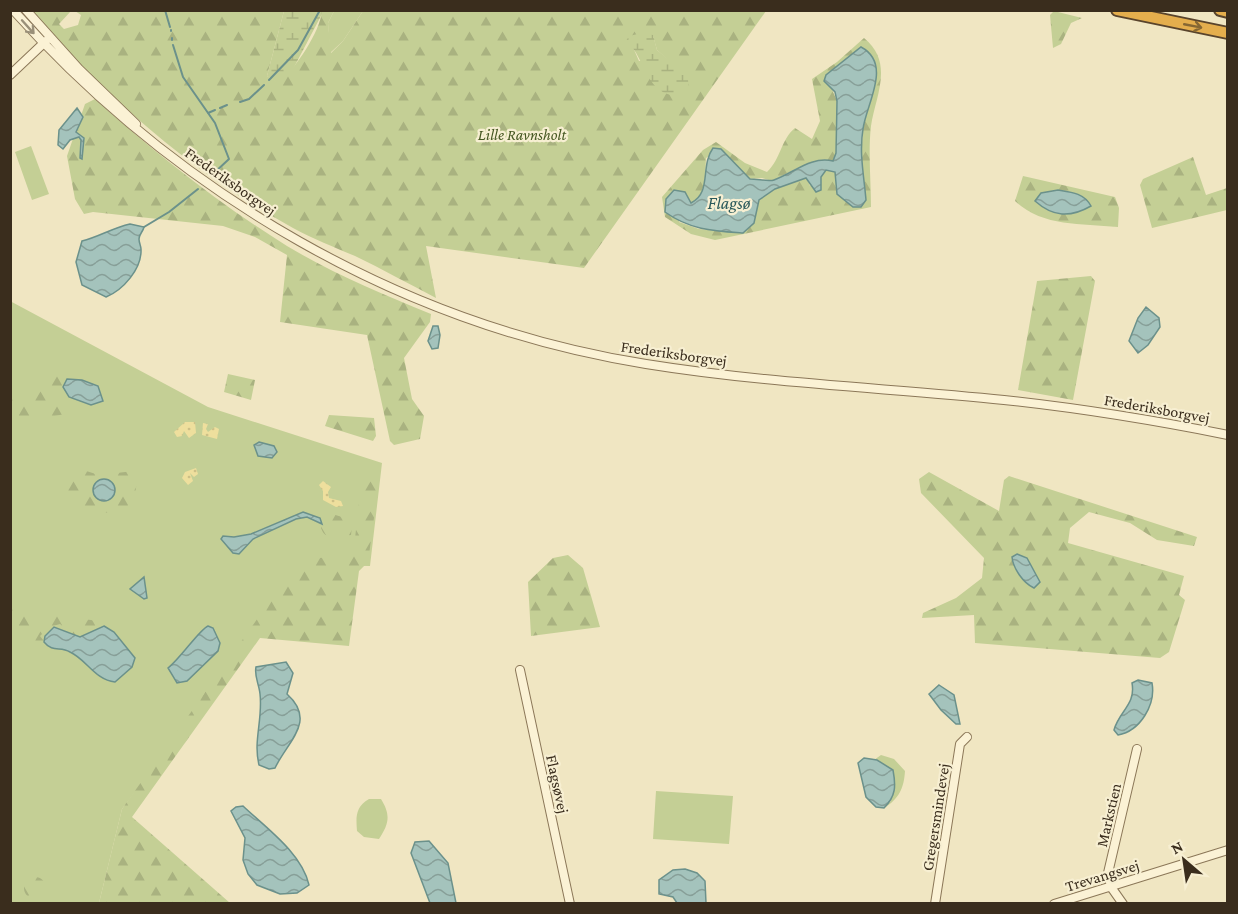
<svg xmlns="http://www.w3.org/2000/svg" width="1238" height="914" viewBox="0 0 1238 914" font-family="'Crimson Pro',serif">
<defs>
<pattern id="forest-firs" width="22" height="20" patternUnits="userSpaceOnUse" patternTransform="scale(1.5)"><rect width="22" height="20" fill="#c4cf95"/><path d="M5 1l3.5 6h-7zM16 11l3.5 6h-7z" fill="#a9b280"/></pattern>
<pattern id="wetland-marsh" width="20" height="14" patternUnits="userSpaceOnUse" patternTransform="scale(1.5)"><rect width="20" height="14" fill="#c4cf95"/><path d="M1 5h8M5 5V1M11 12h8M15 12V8" fill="none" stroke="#a9b280"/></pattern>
<pattern id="sand-dots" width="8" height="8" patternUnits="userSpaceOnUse" patternTransform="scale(1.5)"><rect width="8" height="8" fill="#eedf9d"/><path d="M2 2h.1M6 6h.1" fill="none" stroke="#cdc087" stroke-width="1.8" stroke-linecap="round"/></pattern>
<pattern id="water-waves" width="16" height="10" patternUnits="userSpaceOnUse" patternTransform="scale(1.5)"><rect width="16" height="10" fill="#a4c3bc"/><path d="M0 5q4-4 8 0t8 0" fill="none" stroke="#879f98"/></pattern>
</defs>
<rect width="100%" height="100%" fill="#f0e6c2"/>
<!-- grass -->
<path fill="#c4cf95" d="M334,11H363L343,41L330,53L328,23Z
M31,146L49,194L32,200L15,152Z
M10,301L208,407L382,463L370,566L302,565L254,636L122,809L99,903H11Z
M881,755L894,759L905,771C904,788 899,799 884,808L891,801L874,760Z
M656,791L733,796L729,844L653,839Z
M369,799H381C391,815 389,824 379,839L364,837L357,831C356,818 355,807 369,799Z"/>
<!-- forest -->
<path fill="url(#forest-firs)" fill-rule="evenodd" d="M32,11H71L59,24L64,29L78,25L81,15L75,11H284L267,76L279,83C295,69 320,32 322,11H334L328,23L331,53L343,41L363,11H766L584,268L426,246L436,298C409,284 382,269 355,256C334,247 313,239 293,228C192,173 106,98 32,11ZM653,36L657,50L667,59L639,61L632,45Z
M1054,11L1082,18L1071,23L1061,44L1053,48L1050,15Z
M864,38C895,63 875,97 871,126C868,152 871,181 871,207L715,240L691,234L665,217L662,197L703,150L716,142L745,163L767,172C781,159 781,139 795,128L812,139L820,121L812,79L837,62ZM861,47L868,109L863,128L861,161L866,200L835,172L826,169L810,186L807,178L775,189L759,200L754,223L743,233L699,229L679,222L685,192L691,204C707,194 705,175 706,158L721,149L750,179L762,178L772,181L797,168L833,161L836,153L837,101L826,75Z
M95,99C155,153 218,203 287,246C332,273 382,294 431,314L430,322L404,358L412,399L424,416L420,439L394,445L390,441L367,335L280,322L287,255L255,237L223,226L93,212L84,214L75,199L67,156L85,104Z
M1193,157L1206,195L1227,188V210L1152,228L1140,185L1143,179Z
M1023,176L1115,197L1119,208L1118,227C1080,223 1043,227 1015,201Z
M1091,276L1095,281L1073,400L1018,390L1037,281Z
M50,373L61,376L70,413L29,421L11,420L10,382L24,389H39Z
M228,374L255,380L251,400L224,392Z
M329,415L374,418L376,436L373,441L325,426Z
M381,466L368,562L359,571L349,646L260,638L132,817L230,903H99L122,809L300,559L353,556L363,468Z
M71,470H83L99,475L134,471L138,475L135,494L127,507V513L83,512L66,508L65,488ZM97,481L115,485L108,500H99Z
M929,472L999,511L1004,480L1009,476L1197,537L1194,546L1157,540L1130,523L1089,512L1070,528L1068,543L1184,576L1179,595L1185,600L1169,652L1160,658L975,643L974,615L922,618L923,613L956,598L982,578L984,558L921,493L919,479Z
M332,514L349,519L352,526L351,535C338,537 326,542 321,528L323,521Z
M568,555L583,568L600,627L531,636L528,582L553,558Z
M21,605V615H55L98,621L96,630C88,635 72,643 65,632C63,629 63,626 60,624L49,627L40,636L50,649L49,652L43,653L33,640L11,638L10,606Z
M24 888a11 11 0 1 1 22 0a11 11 0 1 1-22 0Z"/>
<!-- wetland -->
<path fill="url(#wetland-marsh)" d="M284,11H322V14L291,73L279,84L267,76Z
M642,33L653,35L657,50L680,69L688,79L689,89L683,96C644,98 646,56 626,41L629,36Z"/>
<!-- sand -->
<path fill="url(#sand-dots)" d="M185,422H195L196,433L189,438L184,431L182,436L177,437L174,432Z
M203,423L208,424L206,429L208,432L215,427L219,429L217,439L202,435Z
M196,468L198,474L194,477L190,473L193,481L188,485L182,478L185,472Z
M323,481L331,487L328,492L329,498L341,501L343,506L336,507L323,500V491L319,485Z"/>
<!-- water -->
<path fill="url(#water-waves)" stroke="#6b918b" stroke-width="1.5" d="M861,47C893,64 866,104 863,129C859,153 864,176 866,200L861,207H853L837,194L835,172L826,170L821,177V190L816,192L806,178L775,189L759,200L754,223L743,233C714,231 690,230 665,212L666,199L674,190L685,192L691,203C712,193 700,166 713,148L721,149L750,179C758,179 769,182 774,180C795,172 811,156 833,161L836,153L837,101L835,92L824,81L826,75Z
M77,108L83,117L76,132L84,138L82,159L80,158L81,140L79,137L70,140L63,149L58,145L59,130Z
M1058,190C1071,192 1084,193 1091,206C1070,218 1053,217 1035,201L1041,193Z
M130,224L144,227C143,232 139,234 139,239C139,243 141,246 141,249C142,269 123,290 106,297L82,285L76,262L82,241C99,237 112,228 130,224Z
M1146,307L1159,318L1160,327L1148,345L1138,353L1129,341L1138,318Z
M433,326H438L440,335L438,348L432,349L428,341Z
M67,379L82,380L98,386L103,401L91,405L69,397L63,387Z
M259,442L274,446L277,452L272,458L258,456L254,445Z
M93 490a11 11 0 1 1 22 0a11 11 0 1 1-22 0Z
M303,512L320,518L322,524L307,517L296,519L253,539L239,554L233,553L221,539L223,536L234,537L251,534Z
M1017,554L1027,558L1040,582L1034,588C1023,583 1013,568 1012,557Z
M144,577L147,598L144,599L130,589Z
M104,626L114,632L135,658L132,667L115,682C95,680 86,659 70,652C60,646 53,653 44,642L45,636L54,627L80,637Z
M208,626L213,628L220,643L218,651L187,681L177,683L168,668C180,659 200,629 208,626Z
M286,662L293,673L287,694C317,721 288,741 275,768L269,769L259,765C253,741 263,719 260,694C259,684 254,676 256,667Z
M1138,680L1152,683C1156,705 1140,731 1118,735L1114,730C1119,711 1136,705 1132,683Z
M939,685L954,695L960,724H956L941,710L929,694Z
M864,758L877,760L893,770C896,786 896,796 884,808L876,807L866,797L858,763Z
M243,806C265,827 302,853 309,885L297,893L280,894L257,885L248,874L243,860L245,838L231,811L236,807Z
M429,841L448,863L456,903H430L411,853L415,842Z
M685,869L697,873L705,881L706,903H677L673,897L659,894V880L673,870Z"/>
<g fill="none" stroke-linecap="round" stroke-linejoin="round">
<!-- stream -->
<path stroke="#6b918b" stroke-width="2" d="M165,10L170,27
M171,30V31
M172,38V40
M173,45L183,77L215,123L229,159L213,174
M269,80L298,50L320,10
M240,102L249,99L264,85
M220,108L227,105
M208,113L215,110
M144,227L169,212L198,189"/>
<defs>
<path id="minor" d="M13,10C178,194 401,325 646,364C764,383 885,388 1004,400C1079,408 1153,420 1228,435
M26,10L79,69L136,124
M10,75L46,41
M520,670L570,904
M935,904L960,744L967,737
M1054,904L1228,850
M1123,904L1111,887L1108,873L1137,749"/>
<path id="highway" d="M1117,10L1228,33
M1220,10L1228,12"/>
</defs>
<!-- minor casing -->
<use href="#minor" stroke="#8b7758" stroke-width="10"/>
<!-- highway casing -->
<use href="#highway" stroke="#59442c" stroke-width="14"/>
<!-- minor -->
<use href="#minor" stroke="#fbf2d5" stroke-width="8"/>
<!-- highway -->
<use href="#highway" stroke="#e4ae4d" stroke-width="10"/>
</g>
<!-- one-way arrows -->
<defs><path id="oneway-shaft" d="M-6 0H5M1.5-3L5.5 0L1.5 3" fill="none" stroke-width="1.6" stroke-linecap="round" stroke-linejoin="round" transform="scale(1.5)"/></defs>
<use stroke="#866733" href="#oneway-shaft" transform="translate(1193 26) rotate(11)"/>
<use stroke="#9a9079" href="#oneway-shaft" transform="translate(28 27) rotate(48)"/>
<g text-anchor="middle" stroke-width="4.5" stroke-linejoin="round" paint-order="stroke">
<!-- park labels -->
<g font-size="16" font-style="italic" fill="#465822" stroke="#f7efd2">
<text x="522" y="140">Lille Ravnsholt</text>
</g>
<!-- street labels -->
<g font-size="16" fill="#3a2d1d" stroke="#f7efd2">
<text transform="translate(231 181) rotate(35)" y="6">Frederiksborgvej</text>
<text transform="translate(674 353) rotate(8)" y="6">Frederiksborgvej</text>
<text transform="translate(1157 408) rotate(10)" y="6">Frederiksborgvej</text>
<text transform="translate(558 784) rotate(78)" y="6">Flagsøvej</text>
<text transform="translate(1108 815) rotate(-77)" y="6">Markstien</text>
<text transform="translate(935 817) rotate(-81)" y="6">Gregersmindevej</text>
<text transform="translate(1102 875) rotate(-17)" y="6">Trevangsvej</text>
</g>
<!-- water labels -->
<g font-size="18" font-style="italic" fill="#2b5a5b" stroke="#f7efd2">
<text x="729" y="209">Flagsø</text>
</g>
</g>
<!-- border -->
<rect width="1238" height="914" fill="none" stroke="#3a2d1d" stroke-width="24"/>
<!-- north arrow -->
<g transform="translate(1184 860) rotate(331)" stroke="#f7efd2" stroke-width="4.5" paint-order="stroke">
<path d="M0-4.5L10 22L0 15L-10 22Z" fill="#3a2d1d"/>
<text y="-9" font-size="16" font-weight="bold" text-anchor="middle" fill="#3a2d1d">N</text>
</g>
</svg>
